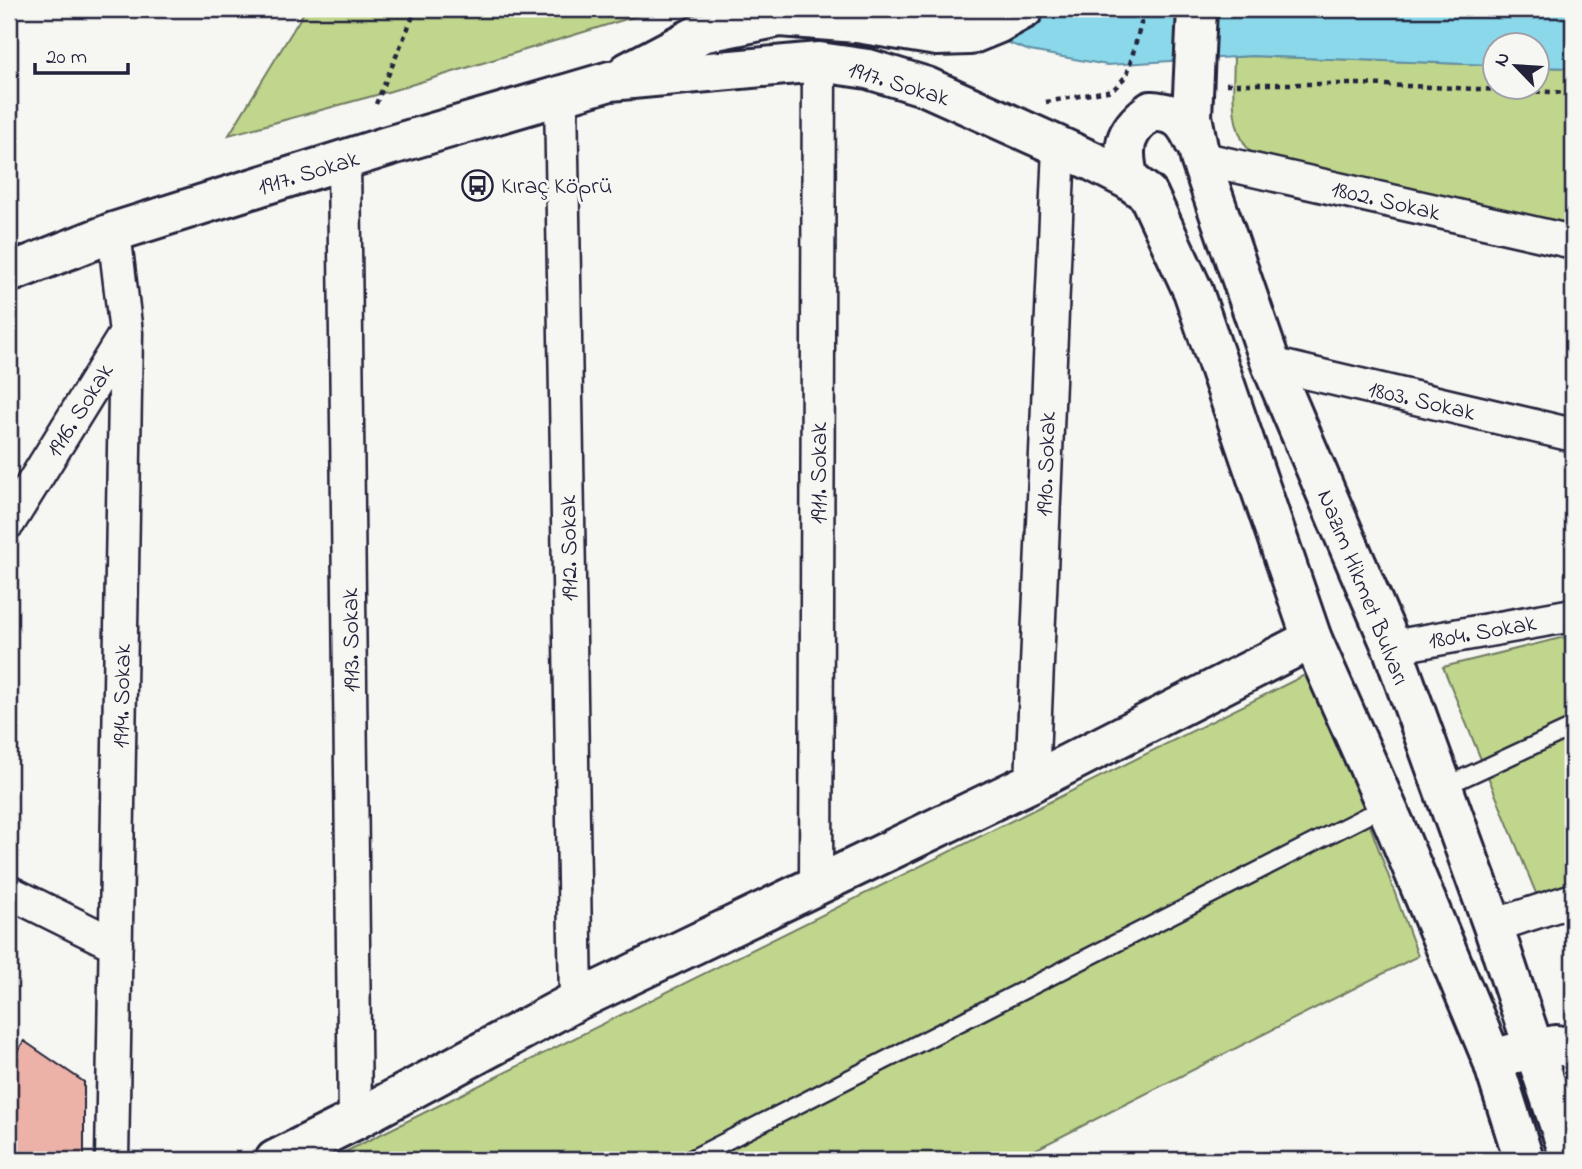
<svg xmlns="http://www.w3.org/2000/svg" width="1582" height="1169" viewBox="0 0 1582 1169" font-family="'Indie Flower',sans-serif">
<rect width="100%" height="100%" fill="#f6f6f2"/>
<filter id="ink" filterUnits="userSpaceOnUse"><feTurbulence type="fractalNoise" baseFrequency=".0143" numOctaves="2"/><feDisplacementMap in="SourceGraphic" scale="14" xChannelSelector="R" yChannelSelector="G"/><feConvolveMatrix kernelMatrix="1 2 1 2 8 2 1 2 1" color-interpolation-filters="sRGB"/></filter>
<g filter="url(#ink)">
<!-- green -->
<path fill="#c0d68c" stroke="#717c64" stroke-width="2" d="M306,9H659L391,91L229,135Z
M1251,56L1494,65V88H1536L1537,67L1573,68V224L1261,163C1228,136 1233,96 1234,57Z
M1573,635V909L1547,920L1443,667Z
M1313,671L1418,956L1015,1160H329Z"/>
<!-- water -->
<path fill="#8ad8ea" stroke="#608fa4" stroke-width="2" d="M917,9H1573V68L1537,67L1536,46H1494V65L1251,56L1107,65L1030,51Z"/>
<!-- building -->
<path fill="#ecb2a7" stroke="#22223b" stroke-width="2" d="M24,1041L84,1082V1160H9V1064Z"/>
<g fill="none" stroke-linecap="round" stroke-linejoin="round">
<defs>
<path id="service" d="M1461,779L1573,727
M689,1160L1366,816"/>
<path id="minor" d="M561,95L576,1001
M1200,158L1573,242
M344,160L355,1120
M1271,364L1573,435
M9,522L126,333
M1392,647L1573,615
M1032,782L1059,147
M816,884L819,62
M9,892L116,945
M1493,926L1573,900
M112,1160L126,333L114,232"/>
<path id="tertiary" d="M275,1160L355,1120L576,1001L1032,782L1312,639"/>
<path id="secondary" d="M1197,9L1192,116L1200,158L1271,364L1392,647L1493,926L1571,1160
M628,72L702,33L780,17L857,23L937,36L970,35L997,24L1024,9
M1129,180C1121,148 1123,132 1151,111C1178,113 1184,119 1195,143
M9,273L114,232L388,146L610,81L819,62L868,69L927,87L1094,162L1129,180L1148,194L1193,291L1312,639L1395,826L1492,1059L1524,1160
M1511,1054L1556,1045L1573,1048"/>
</defs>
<!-- service casing -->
<use href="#service" stroke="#22223b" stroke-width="21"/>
<!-- minor casing -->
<use href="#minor" stroke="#22223b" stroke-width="37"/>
<!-- tertiary casing -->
<use href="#tertiary" stroke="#22223b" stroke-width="44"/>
<!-- secondary casing -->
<use href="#secondary" stroke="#22223b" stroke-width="44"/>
<!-- path -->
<path stroke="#22223b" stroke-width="4.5" stroke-dasharray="5 5" stroke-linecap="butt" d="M1226,84H1361L1573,93
M1046,102L1113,90L1127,75L1145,9
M376,104L416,9"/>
<!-- service -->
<use href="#service" stroke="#f6f6f2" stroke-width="16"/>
<!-- minor -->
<use href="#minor" stroke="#f6f6f2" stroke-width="32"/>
<!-- tertiary -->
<use href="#tertiary" stroke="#f6f6f2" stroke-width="38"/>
<!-- secondary -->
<use href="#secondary" stroke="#f6f6f2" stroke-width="38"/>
</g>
</g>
<!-- icons -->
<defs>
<symbol id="bus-ring" viewBox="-11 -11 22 22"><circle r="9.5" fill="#f6f6f2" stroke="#22223b" stroke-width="1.5"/><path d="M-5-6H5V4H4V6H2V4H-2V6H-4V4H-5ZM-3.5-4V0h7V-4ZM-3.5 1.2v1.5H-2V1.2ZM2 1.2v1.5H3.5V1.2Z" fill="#22223b"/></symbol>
</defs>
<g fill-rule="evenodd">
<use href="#bus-ring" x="460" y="168" width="35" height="35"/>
</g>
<g text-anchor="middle" stroke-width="6" stroke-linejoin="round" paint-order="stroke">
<!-- street labels -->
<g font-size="24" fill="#22223b" stroke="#f6f6f2">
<text transform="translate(899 83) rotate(17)" y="8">1917. Sokak</text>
<text transform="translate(308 172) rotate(-17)" y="8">1917. Sokak</text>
<text transform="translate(1386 200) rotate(13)" y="8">1802. Sokak</text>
<text transform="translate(1422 400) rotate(13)" y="8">1803. Sokak</text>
<text transform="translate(79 410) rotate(-58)" y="8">1916. Sokak</text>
<text transform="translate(1045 464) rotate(-88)" y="8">1910. Sokak</text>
<text transform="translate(818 473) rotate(-90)" y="8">1911. Sokak</text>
<text transform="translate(568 548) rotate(-91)" y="8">1912. Sokak</text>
<text transform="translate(1364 587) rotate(68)" y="8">Nazım Hikmet Bulvarı</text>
<text transform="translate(1482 631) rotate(-10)" y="8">1804. Sokak</text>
<text transform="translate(350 640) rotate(-91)" y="8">1913. Sokak</text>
<text transform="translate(121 696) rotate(-89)" y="8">1914. Sokak</text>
</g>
<!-- poi labels -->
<g font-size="24" fill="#22223b" stroke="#f6f6f2" text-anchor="start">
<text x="501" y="193">Kıraç Köprü</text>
</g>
</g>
<!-- margin -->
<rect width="1582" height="1169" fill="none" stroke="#f6f6f2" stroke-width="35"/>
<rect x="18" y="18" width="1547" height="1134" fill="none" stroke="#22223b" stroke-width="2.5" filter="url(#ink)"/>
<!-- north arrow -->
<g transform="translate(1516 66) rotate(295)"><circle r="33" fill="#f6f6f2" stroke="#a1a1a9" stroke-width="2"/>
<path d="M0-5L12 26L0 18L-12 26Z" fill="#22223b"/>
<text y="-10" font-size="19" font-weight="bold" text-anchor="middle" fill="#22223b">N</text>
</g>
<!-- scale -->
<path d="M35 63v10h93v-10" fill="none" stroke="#22223b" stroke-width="3.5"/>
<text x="46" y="63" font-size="21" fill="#22223b" stroke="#f6f6f2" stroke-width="5" paint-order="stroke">20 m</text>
</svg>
